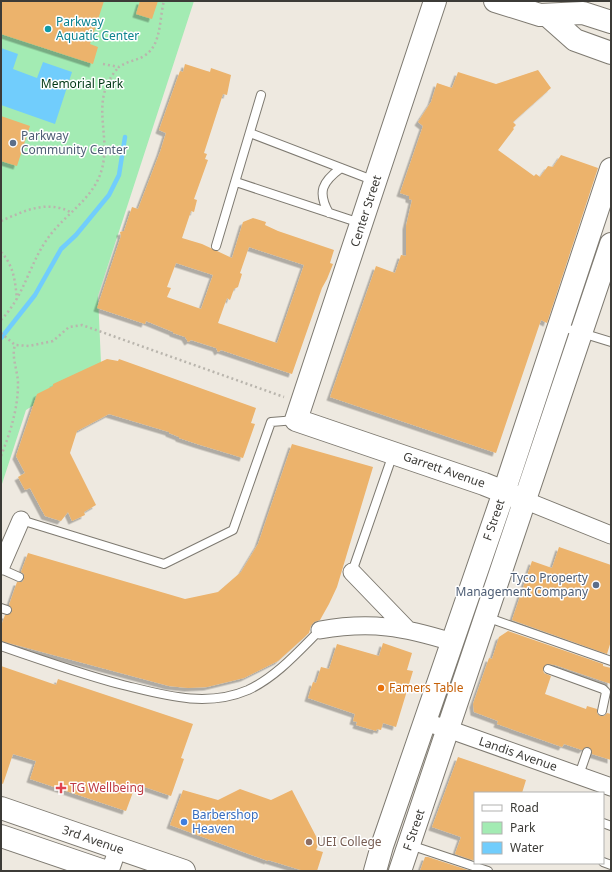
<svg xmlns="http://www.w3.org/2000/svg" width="612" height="872" viewBox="0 0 612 872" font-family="'Noto Sans',sans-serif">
<defs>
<filter id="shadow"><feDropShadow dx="-3.5" dy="3.5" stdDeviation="0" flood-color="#0004"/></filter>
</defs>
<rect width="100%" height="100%" fill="#eee9e0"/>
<!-- green -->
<path fill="#a3ebb3" d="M1,1H194L98,296L101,363L26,410L1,487Z"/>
<!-- water -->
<path fill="#71cdfc" d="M1,48L18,54L13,69L37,78L43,62L72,72L55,124L1,105Z"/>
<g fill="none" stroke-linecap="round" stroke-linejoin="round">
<!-- stream -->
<path stroke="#71cdfc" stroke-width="4.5" d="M1,338L35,295L61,249L76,235L109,195L119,175L125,137"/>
</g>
<!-- building -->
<path fill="#ecb36c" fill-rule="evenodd" filter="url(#shadow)" d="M1,1H104L90,44L98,47L93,64L1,34Z
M140,1H158L152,19L136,14Z
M185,64L210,72L211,68L231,75L227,95L223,94L204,153L207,154L205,159L208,160L194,199L197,200L194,212L191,211L182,238L202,244L232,258L243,222L253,218L266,222L265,225L278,231L334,250L330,263L333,264L327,279L322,288L292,374L221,350L218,352L216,348L191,340L188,342L185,337L173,333V332L146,321L145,324L97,308L121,236L120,232L124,231L132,207L138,209L160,152L166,133L159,130L180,71L183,72ZM249,247L304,265L277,343L218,323L227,298L230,300L234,289L238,287L242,274L240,273ZM176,263L213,275L201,309L167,297L171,288L167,287Z
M538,70L551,88L513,122L516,125L513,128L514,129L498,150L534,176L536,174L540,177L548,166L553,167L561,155L598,168L547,323L541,320L496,453L330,397L376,266L395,273L401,255L406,256V226L412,200L409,199V196L400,193L423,126L418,122L431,102L437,83L452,88L458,72L496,84Z
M1,116L30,126L17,166L1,161Z
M107,359L118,361L119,359L256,408L251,423L255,424L243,458L197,444L179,438V437L169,433V432L109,414L77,431L70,453L96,505L84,512L85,515L72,521L68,512L61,521L45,516L30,488L25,490L18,477L25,473L16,456L34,403L37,394L53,386V384Z
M292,444L373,467L337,587L329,604L320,620L314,622L311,626L309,633L278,661L244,678L207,687L188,688L169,686L1,641V626L5,615H8L12,612V609L9,605L17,582H22L24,579V574L21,572L28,553L185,599L218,592L241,572L258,544Z
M559,547L611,565V641L607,654L512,620L532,561L552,568Z
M508,631L603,664V666L611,668V684L555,665L547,664L543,670L544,673L551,676L545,694L586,709L587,706L597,709V713L600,716H604L607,713L611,714V760L592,754L589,747H586L582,750L564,744L562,747L497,724L498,721L474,712L473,704L489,658L492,659L499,637Z
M383,643L412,653L407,670L413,671L396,727L383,723L381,730L377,729L376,731L356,725L357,722L353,721L355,714L308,698L313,682L316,683L321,667L329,669L337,644L379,656Z
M1,666L56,685L58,679L193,724L181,758L184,759L171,796L136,784L126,811L30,779L36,761L13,754L3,784L1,783Z
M458,757L526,780L522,793H475V861L455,854L461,837L432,827Z
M240,789L271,800L292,790L319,842L316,850L323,852L317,871H304L268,860V861L170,825L183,790L218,800Z
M425,857H428L471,871H420Z"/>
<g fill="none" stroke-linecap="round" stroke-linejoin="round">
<defs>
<path id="lane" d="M250,133L375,181
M236,182L360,223
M329,213C317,192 322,182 341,168
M216,246L261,95
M559,326L611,342
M21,520L164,564L233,530L271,422L296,420
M1,569L19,577
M352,572L393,454
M1,608L7,610
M486,617L611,661
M1,646C41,660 81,674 123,685C164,695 206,708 248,690C276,677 298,652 320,630
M548,669L603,689L606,692L602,711
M579,775L587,752
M603,823L611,826
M410,845L488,871
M603,862L611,865"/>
<path id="street" d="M524,500L611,535
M1,566L21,520
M352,572L407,629
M320,630C371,621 404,627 452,642
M424,722L448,729L611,787
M110,871L118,848"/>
<path id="secondary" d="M435,1L296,420L484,484L524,500
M1,808L184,871
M1,836L104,871
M375,871L382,846L504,492L611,169
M400,871L611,244"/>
<path id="primary" d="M495,1L540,15L583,13L611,22
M548,16L575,40L611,53"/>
</defs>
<!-- lane casing -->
<use href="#lane" stroke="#7e7a71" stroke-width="10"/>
<!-- street casing -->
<use href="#street" stroke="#7e7a71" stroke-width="19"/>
<!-- secondary casing -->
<use href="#secondary" stroke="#7e7a71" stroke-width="24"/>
<!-- primary casing -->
<use href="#primary" stroke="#7e7a71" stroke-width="24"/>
<!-- path -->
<path stroke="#b9b5ad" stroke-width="2.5" stroke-dasharray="2 3" stroke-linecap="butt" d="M103,64L119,67C127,61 136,61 144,56C162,45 159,19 164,1
M1,221C24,211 48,199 72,213
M1,252C14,266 15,281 17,299
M1,320C25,295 29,264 48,238C64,215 92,200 101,172C113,135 87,101 119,67
M1,333L15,345L29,346L53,341L69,327L82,325L284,397
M1,456C10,433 18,409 18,384C18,371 11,357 15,345"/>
<!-- lane -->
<use href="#lane" stroke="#fff" stroke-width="8"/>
<!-- street -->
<use href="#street" stroke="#fff" stroke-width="17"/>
<!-- secondary -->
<use href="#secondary" stroke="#fff" stroke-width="22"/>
<!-- primary -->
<use href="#primary" stroke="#fff" stroke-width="22"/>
</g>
<!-- markers -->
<circle fill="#0f9aa8" stroke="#fff" stroke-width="1.5" cx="48" cy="29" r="4"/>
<g fill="#5c6f8a" stroke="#fff" stroke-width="1.5">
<circle cx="13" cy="143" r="4"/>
<circle cx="596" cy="585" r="4"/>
</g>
<circle fill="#e8710a" stroke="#fff" stroke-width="1.5" cx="381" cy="688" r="4"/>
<path fill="#e0444e" stroke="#fff" stroke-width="1.5" d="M59 782h4v4h4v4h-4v4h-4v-4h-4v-4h4z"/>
<circle fill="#3f7fe0" stroke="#fff" stroke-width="1.5" cx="184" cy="822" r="4"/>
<circle fill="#8d6e63" stroke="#fff" stroke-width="1.5" cx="309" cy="842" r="4"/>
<g text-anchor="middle" stroke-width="3" stroke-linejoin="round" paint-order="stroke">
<!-- culture labels -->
<g font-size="12" fill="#0d838f" stroke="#fff" text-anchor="start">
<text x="56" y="26">Parkway<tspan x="56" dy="14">Aquatic Center</tspan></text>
</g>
<!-- park labels -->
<g font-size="12" fill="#003915" stroke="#fff">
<text x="82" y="88">Memorial Park</text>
</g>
<!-- service labels -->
<g font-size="12" fill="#4e5e75" stroke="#fff" text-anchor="start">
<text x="21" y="140">Parkway<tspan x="21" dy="14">Community Center</tspan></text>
<text x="588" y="582" text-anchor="end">Tyco Property<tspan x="588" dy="14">Management Company</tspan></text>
</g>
<!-- street labels -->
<g font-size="12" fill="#3c3b37" stroke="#fff">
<text transform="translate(366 211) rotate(-72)" y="4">Center Street</text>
<text transform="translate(444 470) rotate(19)" y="4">Garrett Avenue</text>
<text transform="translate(494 520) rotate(-71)" y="4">F Street</text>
<text transform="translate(518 754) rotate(19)" y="4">Landis Avenue</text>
<text transform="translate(414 830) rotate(-71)" y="4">F Street</text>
<text transform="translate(93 840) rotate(19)" y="4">3rd Avenue</text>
</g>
<!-- food labels -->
<g font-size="12" fill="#c56008" stroke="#fff" text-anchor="start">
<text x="389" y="692">Famers Table</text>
</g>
<!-- health labels -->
<g font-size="12" fill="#be3a42" stroke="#fff" text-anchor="start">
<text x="70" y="792">TG Wellbeing</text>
</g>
<!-- shop labels -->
<g font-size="12" fill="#366cbe" stroke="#fff" text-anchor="start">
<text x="192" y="819">Barbershop<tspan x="192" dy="14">Heaven</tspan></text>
</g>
<!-- education labels -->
<g font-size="12" fill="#785e54" stroke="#fff" text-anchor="start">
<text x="317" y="846">UEI College</text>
</g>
</g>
<!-- border -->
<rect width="612" height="872" fill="none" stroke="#3c3b37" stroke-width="4"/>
<!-- legend -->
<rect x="474" y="792" width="130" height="72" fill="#ffffff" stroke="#b1b1af"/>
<rect x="482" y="805" width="20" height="6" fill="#ffffff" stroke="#b1b1af"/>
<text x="510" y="812" font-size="12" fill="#3c3b37">Road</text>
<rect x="482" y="822" width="20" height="12" fill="#a3ebb3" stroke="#b1b1af"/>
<text x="510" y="832" font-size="12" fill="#3c3b37">Park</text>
<rect x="482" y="842" width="20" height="12" fill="#71cdfc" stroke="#b1b1af"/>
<text x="510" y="852" font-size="12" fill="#3c3b37">Water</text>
</svg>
